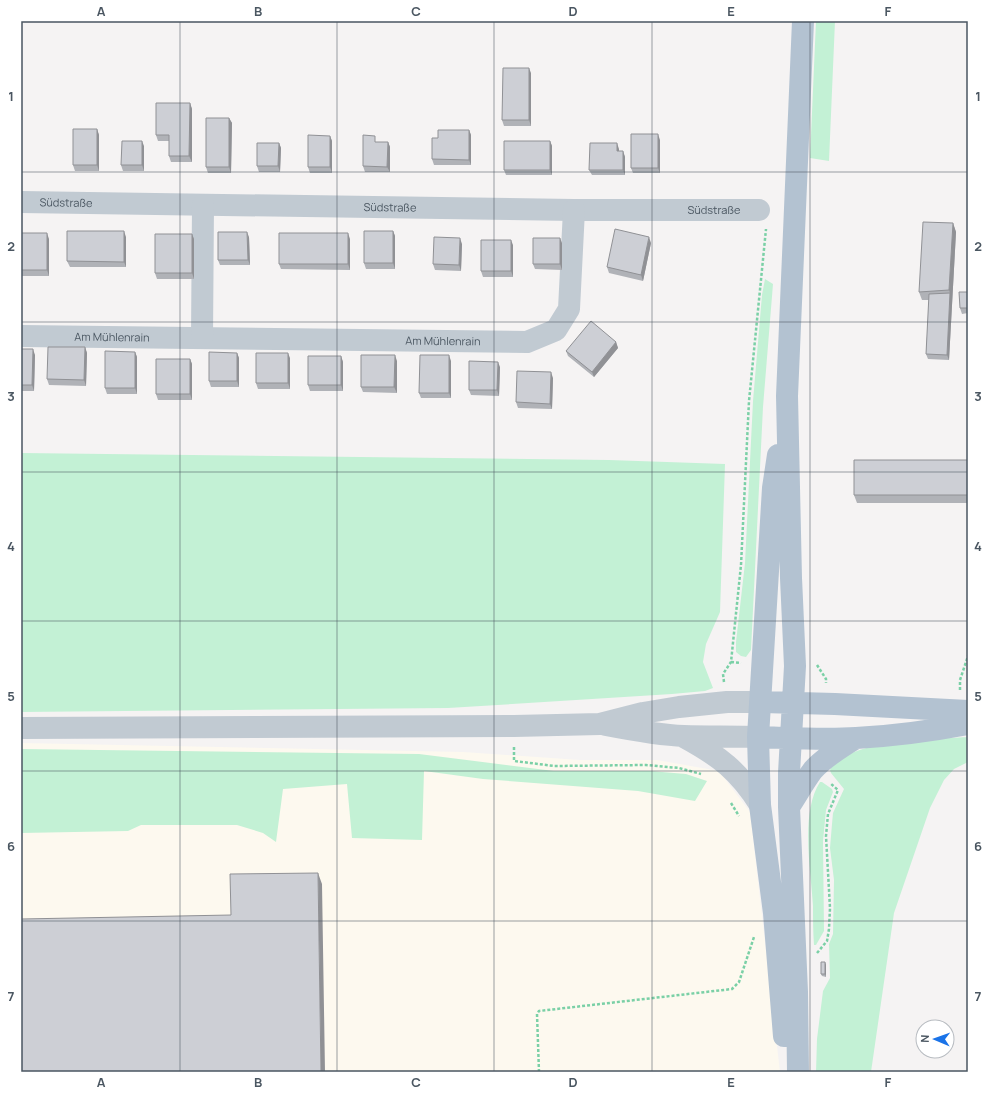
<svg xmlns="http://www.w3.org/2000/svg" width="989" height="1093" viewBox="0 0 989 1093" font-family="Manrope,sans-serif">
<rect width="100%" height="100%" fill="#f5f3f3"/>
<!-- commercial -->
<path fill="#fdf9ef" d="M21,743L463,752L580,760H657L719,771L750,812L780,1072H21Z"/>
<!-- green -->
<path fill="#c3f1d5" d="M816,21H835L829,161L810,158Z
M765,279L773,284L763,407L751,650L746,657L741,656L736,652V642L745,563L753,401L762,295Z
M21,453L609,460L725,464L720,612L706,644L703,662L713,688L705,691L672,694L448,708L21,712Z
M968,737V762L954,769L944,780L930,808L894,913L871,1072H816L817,1039L823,991L830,978L829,944L833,934L834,880L830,848L832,824L833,813L844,789L831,773L830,770C846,739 937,739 968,737Z
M21,749L419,754L554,771H650L686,774L707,781L695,801L638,791L483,779L424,771L422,840L352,838L347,784L283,789L276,842L263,833L237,825H141L128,831L21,833Z
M820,782H822L832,789L833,792L826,810L823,841L824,931L816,945H814C813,932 813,919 813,906C811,870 800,813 820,782Z"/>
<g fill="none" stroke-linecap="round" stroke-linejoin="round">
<!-- path -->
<path stroke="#7ad0a6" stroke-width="2.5" stroke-dasharray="3 2" stroke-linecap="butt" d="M731,662L741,663
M817,665L826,679V683
M724,682L723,674L731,662L741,565L749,401L766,229
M960,690V680L968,656
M514,747V761L554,766L646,765L679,768L701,774
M731,803L739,816
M817,953L827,941L829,929L830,908L826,836L828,814L838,790L830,783
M539,1072L537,1014L539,1011L732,989L739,982L754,937"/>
<!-- minor -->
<g stroke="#c1cad2" stroke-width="22">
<path id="s1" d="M21,202L574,210H759"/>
<path id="s2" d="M21,336L527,342L556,330L569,309L574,210"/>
<path d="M202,338L203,205"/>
</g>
<!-- tertiary -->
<path stroke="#c1cad2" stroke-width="22" d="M606,725C632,730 658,735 684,736C708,737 733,736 758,737
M21,728L514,726L600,724L643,713L679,707L727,702H761
M684,737C719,756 739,771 760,805"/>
<!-- primary -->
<path stroke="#b3c2d1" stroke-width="22" d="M778,455L773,488L758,737L760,805L774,913L784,1036
M761,702L835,704L968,711
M758,737C791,738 824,740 856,738C893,736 931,731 968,724
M789,807C797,795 804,782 813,770C825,757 841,747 856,738
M798,1072L797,992L789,807V773L795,666L791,578L787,396L803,21"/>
</g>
<!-- wall -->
<path fill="#b0b2b7" d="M531,73V126H504L502,120Z
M190,103L192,109V162H171L169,156V141H158L156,135Z
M229,118L232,123L231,173H208L206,167Z
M97,129L99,135V171H75L73,165Z
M469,130L471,135V165H434L432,159L438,138Z
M330,136L332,141V173H310L308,167Z
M660,140V173H633L631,168Z
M550,141L552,146V175H506L504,170Z
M377,142H388L390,147V172H365L363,166Z
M279,143L281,148L280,172H259L257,166Z
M144,146V171H123L121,165Z
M619,149V151H623L625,157V175H592L589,170Z
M953,223L956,232L949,360L928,359L926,354L929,300H922L919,292Z
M393,231L395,236V269H366L364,263Z
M21,233L49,239V276H21Z
M192,234L194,239V279H157L155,273Z
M126,237V267H70L67,261Z
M249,237L250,265H220L218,260Z
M350,239V270L281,269L279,264Z
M562,243V270L535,269L533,264Z
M651,243L643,281L609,273L607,267Z
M462,244L461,271L435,270L433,264Z
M513,245V277H483L481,271Z
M968,292V313L962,314L960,308Z
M616,342L618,348L594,377L568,356L566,351Z
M85,347L87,353L86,386L49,385L47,379Z
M21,349L35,355L34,391H21Z
M135,352L137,357V394H107L105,388Z
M237,353L239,358V387H211L209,381Z
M341,356L343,362V391H310L308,385Z
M290,358V389H258L256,383Z
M190,359L192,364V400H158L156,394Z
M397,361V393L363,392L361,387Z
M451,361V398H421L419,393Z
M500,367L499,396L471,395L469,390Z
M553,378L552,409L518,408L516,402Z
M968,460V503H857L854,495Z
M825,962L826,965V977L822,976L821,974Z"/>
<!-- shaded-wall -->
<path fill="#909195" d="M529,68L531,73V126L529,120Z
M190,103L192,109V162L189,156Z
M229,118L232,123L231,173L229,167Z
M97,129L99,135V171L97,165Z
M469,130L471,135V165L469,160Z
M658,134L660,140V173L658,168Z
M330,136L332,141V173L330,167Z
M142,141L144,146V171L142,165Z
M550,141L552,146V175L550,170Z
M388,142L390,147V172L387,167Z
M279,143L281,148L280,172L278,166Z
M617,143L619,149V157L617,151Z
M623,151L625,157V175L623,170Z
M953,223L956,232L949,360L947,355L950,293L949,290Z
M124,231L126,237V267L124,262Z
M393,231L395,236V269L393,263Z
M247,232L249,237L250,265L248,260Z
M47,233L49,239V276L47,270Z
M348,233L350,239V270L348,264Z
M192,234L194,239V279L192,273Z
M649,237L651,243L643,281L641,275Z
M460,238L462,244L461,271L459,265Z
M560,238L562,243V270L560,264Z
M511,240L513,245V277L511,271Z
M616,342L618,348L594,377L592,372Z
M85,347L87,353L86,386L84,380Z
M33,349L35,355L34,391L32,385Z
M135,352L137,357V394L135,388Z
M237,353L239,358V387L237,381Z
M288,353L290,358V389L288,383Z
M395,355L397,361V393L394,387Z
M449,355L451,361V398L449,393Z
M341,356L343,362V391L341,385Z
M190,359L192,364V400L190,394Z
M498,362L500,367L499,396L497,390Z
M551,372L553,378L552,409L550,404Z
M318,873L322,884L325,1072H321Z
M825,962L826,965V977L825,974Z"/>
<!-- building -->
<path fill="#cdcfd5" stroke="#909195" d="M503,68H529V120H502Z
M156,103H190L189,156H169V135H156Z
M206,118H229V167H206Z
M73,129H97V165H73Z
M438,130H469V160L432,159V138H438Z
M631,134H658V168H631Z
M308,135L330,136V167H308Z
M363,135L375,136V142H388L387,167L363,166Z
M122,141H142V165H121Z
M504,141H550V170H504Z
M257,143H279L278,166H257Z
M590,143H617V151H623V170H589Z
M923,222L953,223L949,290L919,292Z
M615,229L649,237L641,275L607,267Z
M67,231H124V262L67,261Z
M364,231H393V263H364Z
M218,232H247L248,260H218Z
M21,233H47V270H21Z
M279,233H348V264H279Z
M155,234H192V273H155Z
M434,237L460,238L459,265L433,264Z
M533,238H560V264H533Z
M481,240H511V271H481Z
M959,292H968V308H960Z
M950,293L947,355L926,354L929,294Z
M591,321L616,342L592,372L566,351Z
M48,347H85L84,380L47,379Z
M21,349H33L32,385H21Z
M105,351L135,352V388H105Z
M209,352L237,353V381H209Z
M256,353H288V383H256Z
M361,355H395L394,387H361Z
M420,355H449V393H419Z
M308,356H341V385H308Z
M156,359H190V394H156Z
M469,361L498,362L497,390H469Z
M517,371L551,372L550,404L516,402Z
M854,460H968V495H854Z
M318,873L321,1072H21V919L231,915L230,874Z
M821,962H825V974H821Z"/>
<!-- grid -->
<path fill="none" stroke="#4a5661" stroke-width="1" stroke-opacity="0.55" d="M180,21V1072M337,21V1072M494,21V1072M652,21V1072M810,21V1072M21,172H968M21,322H968M21,472H968M21,621H968M21,771H968M21,921H968"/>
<g text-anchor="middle" stroke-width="4" stroke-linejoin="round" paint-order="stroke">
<!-- street labels -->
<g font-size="11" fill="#4a5661" stroke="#fff">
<text dy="4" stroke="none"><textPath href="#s1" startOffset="45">Südstraße</textPath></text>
<text dy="4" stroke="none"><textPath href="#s1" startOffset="369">Südstraße</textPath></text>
<text dy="4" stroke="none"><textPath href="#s1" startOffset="693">Südstraße</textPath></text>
<text dy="4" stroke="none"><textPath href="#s2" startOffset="91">Am Mühlenrain</textPath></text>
<text dy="4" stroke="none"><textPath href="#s2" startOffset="422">Am Mühlenrain</textPath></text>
</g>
</g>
<!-- border -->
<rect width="989" height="1093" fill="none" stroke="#ffffff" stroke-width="44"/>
<!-- north arrow -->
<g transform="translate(935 1039) rotate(272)"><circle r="19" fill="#ffffff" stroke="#b7bbc0"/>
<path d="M0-3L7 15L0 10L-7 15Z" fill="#1a73e8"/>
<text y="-6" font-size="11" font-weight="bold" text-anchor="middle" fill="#4a5661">N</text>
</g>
<rect x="22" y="22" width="945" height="1049" fill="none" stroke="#4a5661" stroke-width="1.5"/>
<g font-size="13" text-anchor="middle" font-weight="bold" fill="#4a5661">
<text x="101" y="16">A</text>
<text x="258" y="16">B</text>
<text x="416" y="16">C</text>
<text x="573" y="16">D</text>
<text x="731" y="16">E</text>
<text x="888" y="16">F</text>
<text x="11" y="101">1</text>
<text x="978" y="101">1</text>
<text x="11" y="251">2</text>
<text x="978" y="251">2</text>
<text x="11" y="401">3</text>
<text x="978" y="401">3</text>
<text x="11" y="551">4</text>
<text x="978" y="551">4</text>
<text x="11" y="701">5</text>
<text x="978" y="701">5</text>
<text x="11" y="851">6</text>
<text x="978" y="851">6</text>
<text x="11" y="1001">7</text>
<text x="978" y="1001">7</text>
<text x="101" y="1087">A</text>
<text x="258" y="1087">B</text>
<text x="416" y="1087">C</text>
<text x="573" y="1087">D</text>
<text x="731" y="1087">E</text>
<text x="888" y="1087">F</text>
</g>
</svg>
